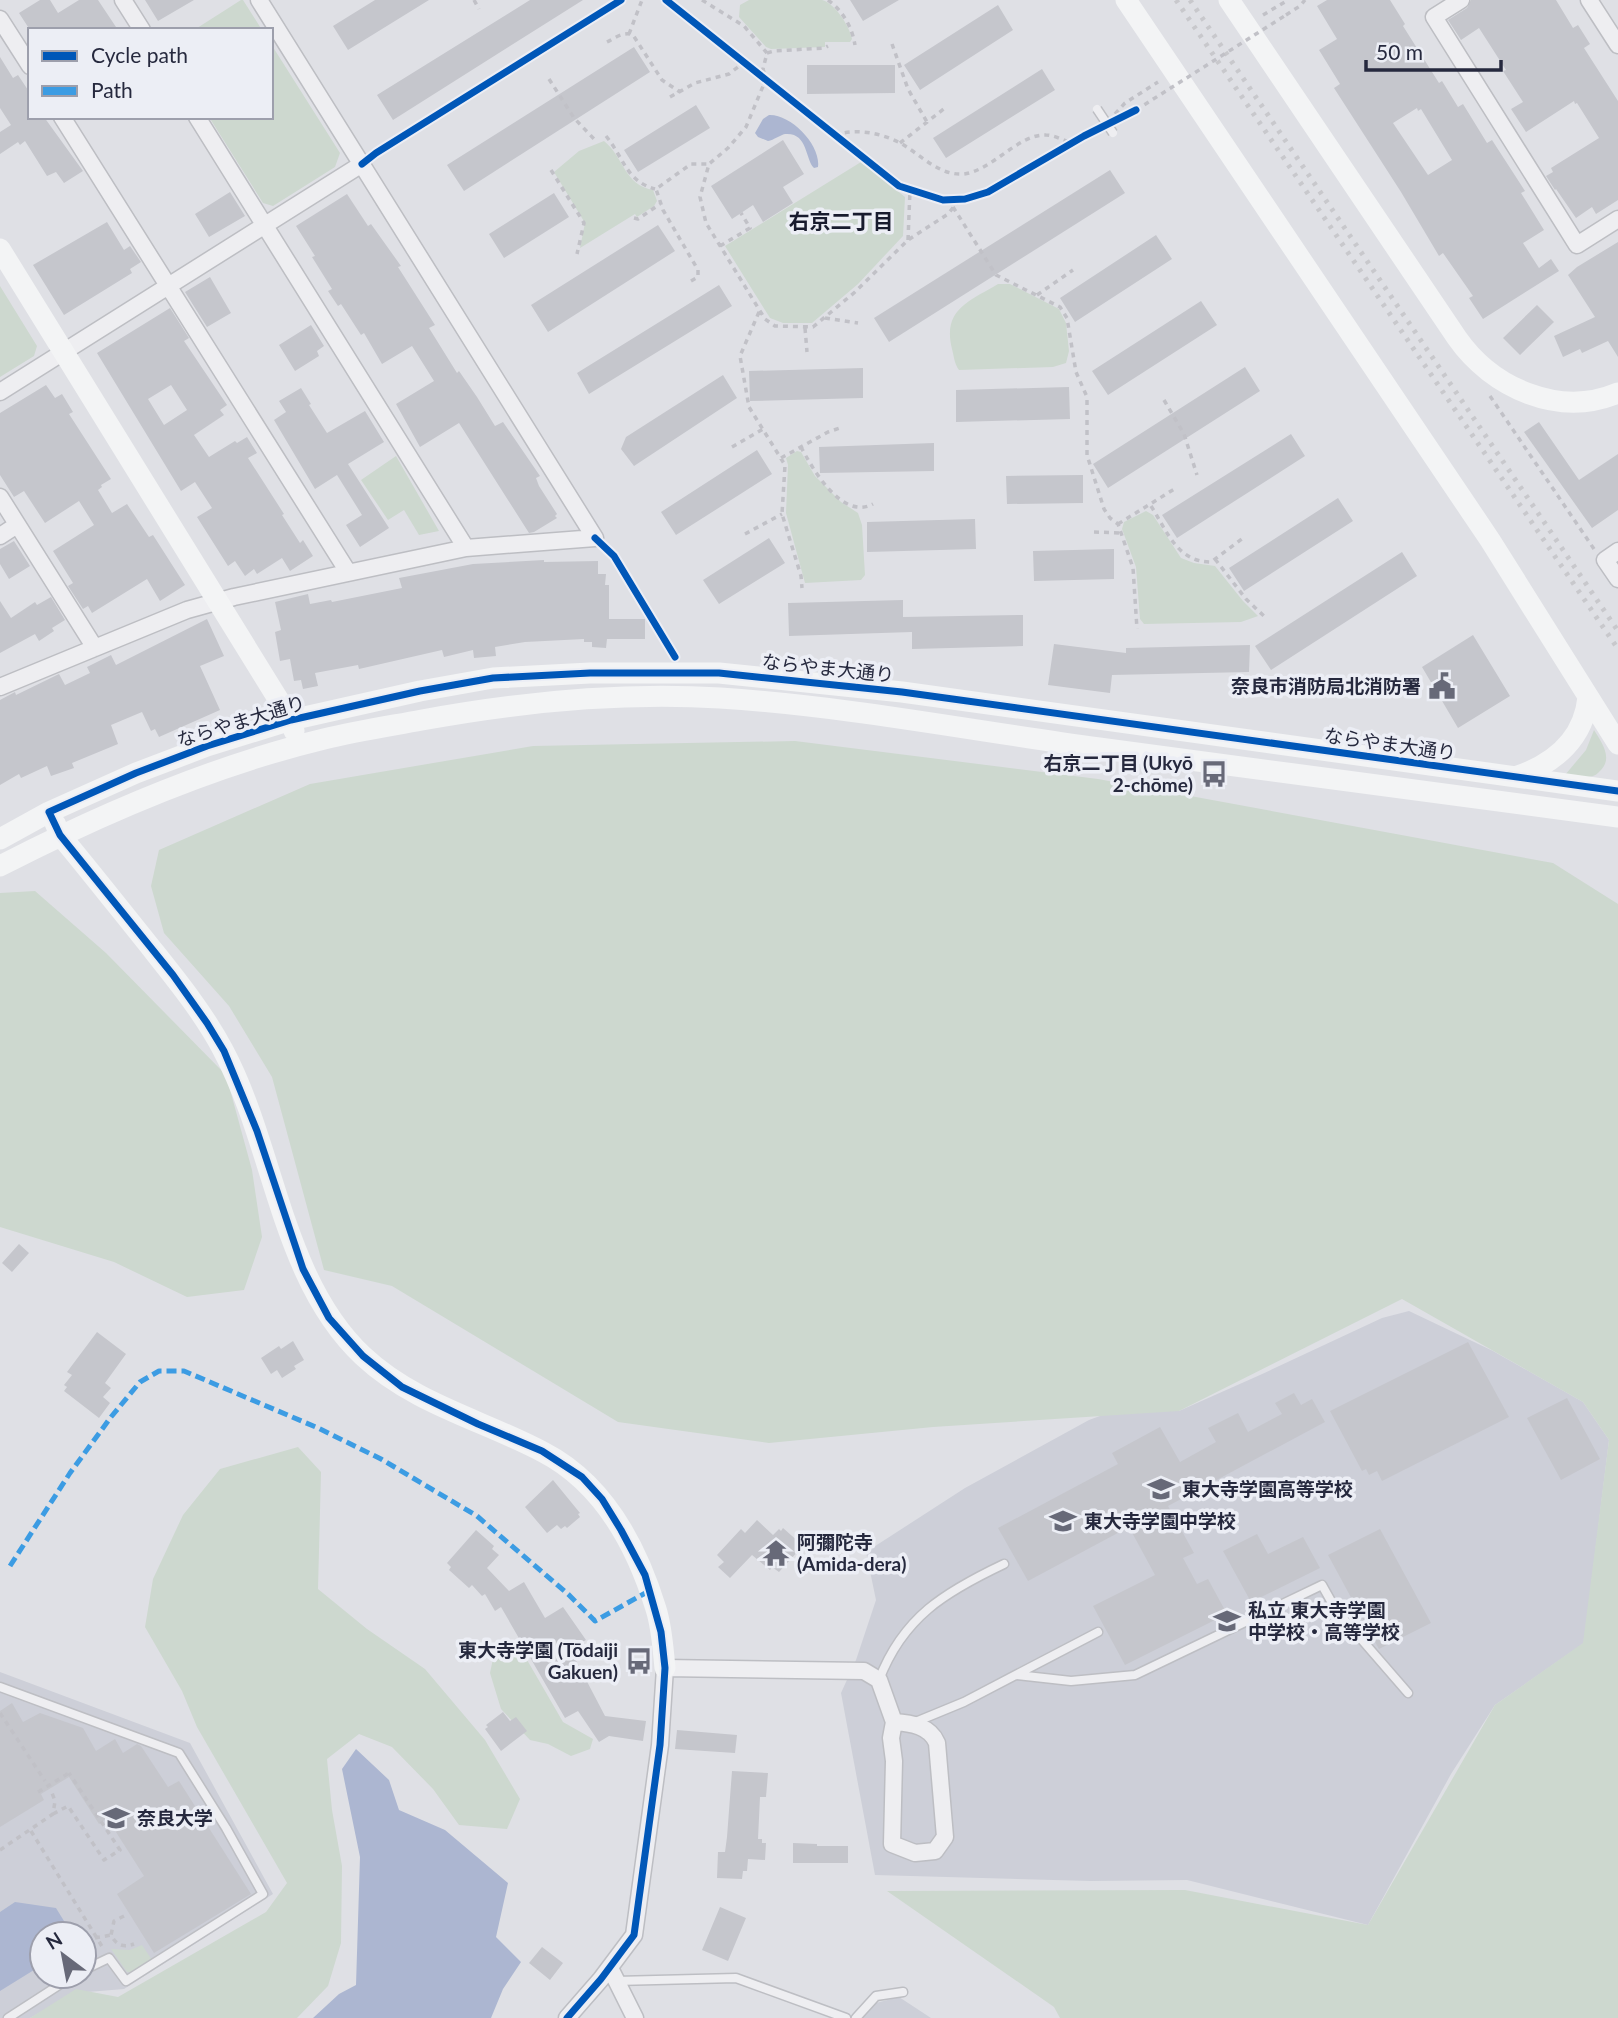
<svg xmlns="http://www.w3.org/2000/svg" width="1618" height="2018" viewBox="0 0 1618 2018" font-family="Lato,'Noto Sans JP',sans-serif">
<rect width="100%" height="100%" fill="#dfe0e5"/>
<!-- built -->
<path fill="#cdcfd8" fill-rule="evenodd" d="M1409,1311L1493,1351L1583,1402L1609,1440L1584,1643L1495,1705L1451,1774L1368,1925L1187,1880L1091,1881L875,1875L841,1693L856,1660L876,1600L866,1552L965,1488L1089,1420L1138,1402L1179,1411L1260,1375L1382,1318Z
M0,1672L190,1743L273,1894L124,1989L75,1993L30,2018H0ZM42,1934H84V1976H42Z
M899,1997L931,2018H854L876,2003Z"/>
<!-- green -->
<path fill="#cdd8cf" d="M241,0H243L262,30H194Z
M749,0C767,0 808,0 822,0C835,3 850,27 852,39L850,42H825V47L771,49L766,47L739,17L740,5Z
M271,44L340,153L335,167L273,206L263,203L209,117H271Z
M604,141C624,157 624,185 653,190L657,201L654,206L637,217L635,214L580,248L585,223L554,172L579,151Z
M861,162L905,197L903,236L858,284L812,323H783L770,318L725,246Z
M998,284H1010L1059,309L1066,323L1069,351L1066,363L1053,367L959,370C954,363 954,356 952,349C942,309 970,301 998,284Z
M0,286L37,346L34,356L0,377Z
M797,451L801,452L815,476L841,502L858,513L862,525L865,575L861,580L805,583L786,513L788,465L786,458Z
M396,456L439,531L419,535L404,510L388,520L361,480Z
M1146,511L1153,515L1181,558L1194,563L1215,566L1243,601L1258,616L1241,622L1144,624L1140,619L1136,567L1122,529L1124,522Z
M1594,730C1602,743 1614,759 1599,772C1596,775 1594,776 1589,777C1581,778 1573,776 1565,775L1586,750Z
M795,741L1098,779L1553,863L1618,904V2018H1060L1054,2007L887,1891L1185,1890L1368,1925L1495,1705L1583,1643L1609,1440L1583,1402L1402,1299L1179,1411L933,1427L769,1443L618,1422L392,1286L324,1270L272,1077L229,1006L164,933L151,886L159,850L310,784L533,746Z
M35,891L106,953L226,1075L252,1170L262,1237L244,1290L187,1297L114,1262L0,1227V893Z
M298,1447L321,1472L318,1589L367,1629L425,1669L485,1740L520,1799L507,1829L459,1825L433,1789L392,1747L359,1734L327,1759L332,1810L342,1866L341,1943L328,1986L297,2018H30L76,1989L118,1997L266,1912L287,1883L197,1727L182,1691L145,1627L153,1579L183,1515L220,1469Z
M495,1649H509L523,1653L563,1722L593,1739L590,1749L571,1756L548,1744L530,1740L501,1709L490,1673Z
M142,1945L152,1960L132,1973L127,1972L111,1949L130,1950Z"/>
<!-- water -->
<path fill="#acb6d1" d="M769,115C791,114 821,145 818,167L814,168C805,159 808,132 785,134C780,135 774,140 768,141L758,137L755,133L763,119Z
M356,1749L389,1780L399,1810L445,1830L508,1883L496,1937L521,1962L503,1989L491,2018H313L339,1994L356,1985L360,1857L342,1769Z
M15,1902L56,1908L72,1934H42V1965L0,1991V1912Z"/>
<!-- building -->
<path fill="#c5c6cc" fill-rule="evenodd" d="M40,0H50L58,13L79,0H98L118,30H30L19,13Z
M145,0H194L158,21Z
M375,0H429L348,50L333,26Z
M530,0H583L393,120L377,95Z
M850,0H899L863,21Z
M1327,0H1390L1405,24L1403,26L1439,83L1442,81L1458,107L1463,104L1487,143L1492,140L1525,191L1521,193L1544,230L1523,243L1539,268L1551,259L1559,271L1483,319L1469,298L1473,296L1443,253L1439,256L1401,192L1334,88L1340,84L1319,50L1337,39L1317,6ZM1417,108L1418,111L1421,109L1452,160L1428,175L1393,123Z
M1471,0H1556L1573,28L1578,25L1590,44L1584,48L1618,101V200L1596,214L1592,207L1576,218L1556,189L1555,190L1546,176L1553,172L1551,168L1599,138L1577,103L1575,104L1574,101L1526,132L1511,109L1523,102L1503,71L1506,70L1479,28L1461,40L1448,20L1467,8Z
M998,5L1013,30L920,90L904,65Z
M634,47L650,72L464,191L447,165Z
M0,57L13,78L18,75L30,93V117H44L83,171L64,183L56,172L47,176L25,141L20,145L18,142L0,154V132L11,125L0,108Z
M807,65H895V93L807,94Z
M1042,69L1055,90L946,158L933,138Z
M696,105L710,128L638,172L624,150Z
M783,140L804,174L783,187L793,203L763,222L753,205L732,219L711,186Z
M1110,170L1125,193L889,342L874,318Z
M230,192L245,216L209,237L195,214Z
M554,193L569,217L504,258L489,234Z
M347,194L368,226L371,224L401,266L398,267L435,325L429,328L457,373L459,371L477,397L495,426L503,422L540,476L536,478L539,486L557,514L555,516L557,518L534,532L529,533L459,423L420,447L396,404L434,381L412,346L382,364L364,333L361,335L341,304L338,306L328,291L332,289L312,257L315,256L296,226Z
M107,222L124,250L130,246L141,262L130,269L132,273L64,315L33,265Z
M658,225L675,251L548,332L531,305Z
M1156,235L1172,259L1075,322L1060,298Z
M1618,242V357L1608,341L1582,353L1580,349L1563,357L1554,336L1595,317L1568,275L1577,267Z
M210,277L231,313L207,327L185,292Z
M719,285L732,306L589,394L577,373Z
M1201,301L1217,325L1108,395L1092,371Z
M1537,305L1554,322L1520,355L1503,338Z
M170,308L189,338L184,341L227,405L220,410L224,415L194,435L209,457L235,441L237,443L247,437L257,453L248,458L284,514L282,515L300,543L303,540L313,556L290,571L282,558L257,574L254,569L245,576L235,561L228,566L197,517L212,508L195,482L181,491L97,353ZM171,385L187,410L164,425L148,399Z
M311,325L324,346L317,351L319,356L295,371L279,345Z
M1245,367L1260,391L1108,488L1093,464Z
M863,368V398L750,401L749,371Z
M723,375L737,398L634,466L621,449L626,437Z
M46,385L55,398L62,394L73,412L69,414L111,479L101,485L102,487L98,490L112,513L127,504L149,537L153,535L185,585L160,601L147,579L92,613L88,606L83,609L68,586L73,583L53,551L94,525L79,501L45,523L24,491L14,497L0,475V413Z
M1069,387L1070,419L956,422V390Z
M301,388L311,404L309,405L327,433L365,411L384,442L348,464L389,528L360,547L346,525L362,515L337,475L315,489L274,420L286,412L279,401Z
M1539,422L1579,480L1618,454V510L1592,528L1524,432Z
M1291,434L1305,456L1177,538L1162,515Z
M934,443V471L820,473L819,447Z
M757,450L772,474L676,535L661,512Z
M1083,475V503L1007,504L1006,476Z
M1338,498L1353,521L1244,591L1229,568Z
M975,519L976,549L867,552V522Z
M769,538L785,563L719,604L703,580Z
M14,541L30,566L9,579L0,564V549Z
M1114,549V579L1034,581L1033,551Z
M1402,552L1417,576L1271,670L1255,646Z
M544,560V562L598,561V574H606L605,585H609V619H645V639H607L606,648L592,647V642H584V639L525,642L495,647L496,656L474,658L473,650L444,657L442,650L359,669L358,665L315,673L318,686L303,689L301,680L294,681L290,659L280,661L275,632L281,630L275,602L308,594L310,604L331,600L332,602L402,588L399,578L473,564Z
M51,597L65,620L52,628L54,631L39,641L35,634L0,653V601L11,618L35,602L37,605Z
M903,600V617L1023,615V646L912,649V632L789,636L788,603Z
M207,619L224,656L200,666L220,710L159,737L155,729L151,731L142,712L111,725L118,744L72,763L74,768L51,776L47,766L21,778L19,774L0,785V700L15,692L16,695L59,674L65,685L90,673L87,667L111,655L116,665Z
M1473,635L1510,696L1458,728L1422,667Z
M1054,644L1126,653V648L1250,645L1249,672L1112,675L1110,693L1048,685Z
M19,1244L29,1253L12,1272L2,1263Z
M97,1332L126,1354L105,1383L111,1388L103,1397L110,1403L99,1418L64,1391L67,1387L64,1385L72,1375L67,1372Z
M293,1341L304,1360L294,1366L296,1369L282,1378L277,1370L271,1374L261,1358L279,1346L281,1349Z
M1468,1342L1509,1417L1382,1481L1377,1471L1369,1475L1366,1469L1362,1471L1330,1411Z
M1294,1393L1301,1405L1312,1399L1325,1422L1168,1506L1194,1553L1183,1558L1197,1584L1208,1579L1227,1614L1125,1665L1093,1606L1155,1575L1129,1527L1028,1581L998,1528L1118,1464L1112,1453L1160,1427L1180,1462L1216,1442L1208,1428L1238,1413L1248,1432L1282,1414L1275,1403Z
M1567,1398L1600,1459L1561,1480L1527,1418Z
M553,1480L580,1513L578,1514L580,1517L567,1528L565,1526L561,1529L557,1525L547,1533L525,1507Z
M757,1520L773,1535L779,1529L781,1531L783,1528L800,1543L797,1547L800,1549L779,1572L772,1567L770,1570L752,1555L730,1578L718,1567L724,1562L717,1555L741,1529L745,1533Z
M1380,1529L1431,1623L1379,1649L1328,1555Z
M476,1530L494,1546L492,1549L499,1555L487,1568L509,1591L524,1582L545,1618L563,1607L586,1640L570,1649L605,1716L646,1721L643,1741L609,1736L599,1742L578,1711L565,1718L501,1607L495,1611L485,1594L482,1596L472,1585L469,1588L449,1570L451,1567L447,1563Z
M1257,1534L1268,1554L1303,1537L1320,1568L1251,1602L1223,1551Z
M12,1703L23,1722L40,1713L83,1728L96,1751L115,1739L123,1753L137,1744L141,1746L168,1787L179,1781L251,1894L154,1953L117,1894L144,1876L107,1818L99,1824L69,1777L41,1794L44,1800L0,1827V1711Z
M503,1712L510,1721L516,1717L527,1731L501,1751L485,1729L488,1727L486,1725Z
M677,1730L737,1735L735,1753L675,1749Z
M732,1771L768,1773L766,1797H760L758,1839H762V1843H766L765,1860L748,1859L747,1871H743L742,1879L717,1878L718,1852H725L727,1837Z
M793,1843L817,1844V1846H848V1863H793Z
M720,1907L746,1918L728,1961L702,1950Z
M542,1947L563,1963L550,1980L529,1963Z"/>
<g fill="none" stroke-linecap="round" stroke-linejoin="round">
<defs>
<path id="lane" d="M1017,1675L1071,1681L1135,1675L1322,1585L1336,1610L1408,1693
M879,1680C903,1617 945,1592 1004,1564
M0,1687L179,1753L226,1828L263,1894L126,1981L109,1958L84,1970
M913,1723L964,1702L1098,1632
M616,1981L736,1978L846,2018
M8,2018L73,1976
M856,2018L876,1996L903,1992"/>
<path id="street" d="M123,0L142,30
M1461,0L1434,17L1577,245L1618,219
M1589,0L1618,45
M0,19L30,66
M62,117L348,572
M197,117L466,548
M0,392L362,164
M0,497L95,648
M0,536L17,525
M1618,551L1605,560L1618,579
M0,687L187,610L234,597L466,548L595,538L259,0
M610,1968L635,2018
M567,2018L601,1979L634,1935L660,1745L665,1668L864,1671L879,1680L894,1722L891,1738L894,1761L892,1844L915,1853L935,1851L945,1837L937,1743C930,1726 911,1723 894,1722"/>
</defs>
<!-- lane casing -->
<use href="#lane" stroke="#bdbec3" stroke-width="11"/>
<!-- street casing -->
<use href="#street" stroke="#bdbec3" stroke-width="19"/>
<!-- path -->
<path stroke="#c1c1c7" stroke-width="3.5" stroke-dasharray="5 5" stroke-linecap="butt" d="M474,0L479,9
M702,0L744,26L767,53L763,69L766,79L746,127L728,148L709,164L700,197L706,223L765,319L775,326L813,327L855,292L908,240L948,214L960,199
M828,0C843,11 852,27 855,45
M1263,15L1288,0
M1286,15L1300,6L1305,0
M629,34L642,0
M607,42C615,38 624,31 633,35L662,80L680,92
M892,44L908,89L927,122
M767,53L774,51L824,48L828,46
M549,79L574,118L595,140
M670,97L695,83L729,74L743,63
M1115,114L1125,103L1158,82
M835,135C857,128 882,133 902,144C922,156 940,176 964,174C993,170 1018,134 1046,135C1054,135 1063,140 1071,143
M606,136C624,158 626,181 655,189
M900,143L945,108
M551,170L584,223L577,254
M953,207L996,275L1060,307L1067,318L1076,372L1087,397V455L1104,509L1110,518L1118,524L1133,568L1137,629
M634,218L638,219L660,204
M908,240L910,190
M720,246L750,228L741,213
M691,281L698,277V270L663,210L656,189L691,164H709
M1037,295L1073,270
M759,312L740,356L749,407L785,465L782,514L801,576L802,588
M825,318L858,323
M805,328L807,352
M1490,396L1594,549
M1164,400L1184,434L1197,475
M732,447L763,429
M801,447C812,468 842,521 873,504
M781,458L828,432L840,428
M1151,506C1167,531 1177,562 1211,562L1243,538
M1118,524L1176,488
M1094,532L1121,533
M745,534L782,514
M1215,559L1246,599L1266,618
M0,1713L45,1781
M53,1814L68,1806L104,1860L120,1850L69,1773
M31,1831L103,1948
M0,1850L53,1814L55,1801L52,1793
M124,1916L114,1921L111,1935C116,1945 123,1948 134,1944
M95,1938L111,1935"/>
<!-- lane -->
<use href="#lane" stroke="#eeeef1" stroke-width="8"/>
<!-- street -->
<use href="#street" stroke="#eeeef1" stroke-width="16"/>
<!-- secondary -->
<path stroke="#f3f4f5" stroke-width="21" d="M1126,0L1490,540L1618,744
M1229,0L1457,338C1492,388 1559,418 1618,393
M0,249L291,720L294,731
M1518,776C1555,763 1584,738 1588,697
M55,823L60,835C90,871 119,908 148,944C175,978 203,1012 223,1050C275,1147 281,1279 363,1356C414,1404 483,1420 543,1452C603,1483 637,1547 656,1609C662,1628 663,1649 665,1668
M0,839L49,812L136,773L207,746L291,720L420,691L493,678L590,673H719L902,692L1618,791
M0,866C103,813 212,766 324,739C357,731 390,726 422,720C520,702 620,692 720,698C846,706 974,731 1099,748C1272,771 1445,794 1618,817"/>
<!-- rail -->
<path stroke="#c8c8cc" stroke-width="5" stroke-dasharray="3.5 7" stroke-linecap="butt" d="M1176,0L1618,649
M1190,0L1618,631"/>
<defs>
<path id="lane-bridge" d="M1097,109L1113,133"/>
</defs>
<!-- lane-bridge casing -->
<use href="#lane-bridge" stroke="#bdbec3" stroke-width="11" stroke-linecap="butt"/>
<!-- path-bridge -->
<path stroke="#c1c1c7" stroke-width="3.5" stroke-dasharray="5 5" stroke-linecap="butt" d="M1136,110L1286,15
M38,1792L69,1773"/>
<!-- lane-bridge -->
<use href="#lane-bridge" stroke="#eeeef1" stroke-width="8"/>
<!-- quiet -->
<path stroke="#3c9ce3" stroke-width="5" stroke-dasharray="10 5" stroke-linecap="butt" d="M10,1566L70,1473L111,1417L140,1382L159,1371H184L318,1428L381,1459L477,1516L569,1595L595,1621L649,1591"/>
<defs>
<path id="cycleway" d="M666,0L899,186L943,200L965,199L988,192L1084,136L1136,110
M362,164L376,153L621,0
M595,538L614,556L675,657
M567,2018L601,1979L634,1935L660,1745L665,1668L661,1632L645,1575L621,1530L602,1499L582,1477L542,1451L478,1424L402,1387L363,1356L329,1318L303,1269L257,1131L224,1051L207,1023L173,975L60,835L49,812L136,773L207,746L291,720L420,691L493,678L590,673H719L902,692L1618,791"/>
</defs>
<!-- cycleway casing -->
<use href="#cycleway" stroke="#eceef5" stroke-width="11"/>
<!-- cycleway -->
<use href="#cycleway" stroke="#0057b8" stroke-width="7"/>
</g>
<!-- icons -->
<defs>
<symbol id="civic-bare" viewBox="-9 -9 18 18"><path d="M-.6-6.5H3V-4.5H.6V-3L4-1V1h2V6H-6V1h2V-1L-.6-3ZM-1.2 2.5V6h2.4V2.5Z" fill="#676978" stroke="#eceef5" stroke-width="2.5" paint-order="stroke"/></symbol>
<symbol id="bus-bare" viewBox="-9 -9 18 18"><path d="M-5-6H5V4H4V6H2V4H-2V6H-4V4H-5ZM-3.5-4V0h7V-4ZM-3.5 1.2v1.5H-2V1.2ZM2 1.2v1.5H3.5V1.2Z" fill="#676978" stroke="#eceef5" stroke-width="2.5" paint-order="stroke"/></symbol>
<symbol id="school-bare" viewBox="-9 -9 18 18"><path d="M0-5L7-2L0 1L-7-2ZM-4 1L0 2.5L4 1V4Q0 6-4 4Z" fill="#676978" stroke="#eceef5" stroke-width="2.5" paint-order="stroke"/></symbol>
<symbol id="temple-bare" viewBox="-9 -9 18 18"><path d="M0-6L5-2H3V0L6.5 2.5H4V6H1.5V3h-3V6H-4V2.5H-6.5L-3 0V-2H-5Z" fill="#676978" stroke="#eceef5" stroke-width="2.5" paint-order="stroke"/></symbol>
<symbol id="university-bare" viewBox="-9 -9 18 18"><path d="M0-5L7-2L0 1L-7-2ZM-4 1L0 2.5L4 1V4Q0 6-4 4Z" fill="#676978" stroke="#eceef5" stroke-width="2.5" paint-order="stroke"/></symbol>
</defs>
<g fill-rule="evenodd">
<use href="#civic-bare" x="1423" y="667" width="38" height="38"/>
<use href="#bus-bare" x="1195" y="755" width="38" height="38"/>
<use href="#school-bare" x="1142" y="1470" width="38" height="38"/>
<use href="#school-bare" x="1044" y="1502" width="38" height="38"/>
<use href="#temple-bare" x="757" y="1534" width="38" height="38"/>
<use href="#school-bare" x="1208" y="1602" width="38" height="38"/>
<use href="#bus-bare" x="620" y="1642" width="38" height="38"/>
<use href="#university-bare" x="97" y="1799" width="38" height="38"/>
</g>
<g text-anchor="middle" stroke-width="7" stroke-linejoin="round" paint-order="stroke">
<!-- street labels -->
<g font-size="19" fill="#26293e" stroke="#eceef5">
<text transform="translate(828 668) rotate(6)" y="7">ならやま大通り</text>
<text transform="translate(241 721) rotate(-17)" y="7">ならやま大通り</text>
<text transform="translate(1390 744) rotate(8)" y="7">ならやま大通り</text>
</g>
<!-- poi labels -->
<g font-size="19" font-weight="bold" fill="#26293e" stroke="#eceef5" text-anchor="start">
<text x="1421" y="693" text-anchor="end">奈良市消防局北消防署</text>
<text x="1193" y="770" text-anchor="end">右京二丁目 (Ukyō<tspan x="1193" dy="22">2-chōme)</tspan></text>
<text x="1182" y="1496">東大寺学園高等学校</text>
<text x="1084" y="1528">東大寺学園中学校</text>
<text x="797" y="1549">阿彌陀寺<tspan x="797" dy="22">(Amida-dera)</tspan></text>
<text x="1248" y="1617">私立 東大寺学園<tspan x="1248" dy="22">中学校・高等学校</tspan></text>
<text x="618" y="1657" text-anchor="end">東大寺学園 (Tōdaiji<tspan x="618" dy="22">Gakuen)</tspan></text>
<text x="137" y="1825">奈良大学</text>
</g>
<!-- neighbourhood labels -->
<g font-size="21" font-weight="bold" fill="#181b2e" stroke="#eceef5">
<text x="841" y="229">右京二丁目</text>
</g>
</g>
<!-- legend -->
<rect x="28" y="28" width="245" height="91" fill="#eceef5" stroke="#9d9fac" stroke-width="2"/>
<rect x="42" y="51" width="35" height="10" fill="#0057b8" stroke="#9d9fac" stroke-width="2"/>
<text x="91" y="63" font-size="21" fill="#26293e">Cycle path</text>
<rect x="42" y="86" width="35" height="10" fill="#3c9ce3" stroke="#9d9fac" stroke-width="2"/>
<text x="91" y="98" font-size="21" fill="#26293e">Path</text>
<!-- north arrow -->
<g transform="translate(63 1955) rotate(328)"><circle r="33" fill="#eceef5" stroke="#9d9fac" stroke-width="2"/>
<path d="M0-5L12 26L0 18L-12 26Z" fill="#676978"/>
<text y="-10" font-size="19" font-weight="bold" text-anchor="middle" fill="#26293e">N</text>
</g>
<!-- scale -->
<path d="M1366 60v10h135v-10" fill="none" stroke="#26293e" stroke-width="3.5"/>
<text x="1376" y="60" font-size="21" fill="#26293e" stroke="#eceef5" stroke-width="5" paint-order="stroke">50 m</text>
</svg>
